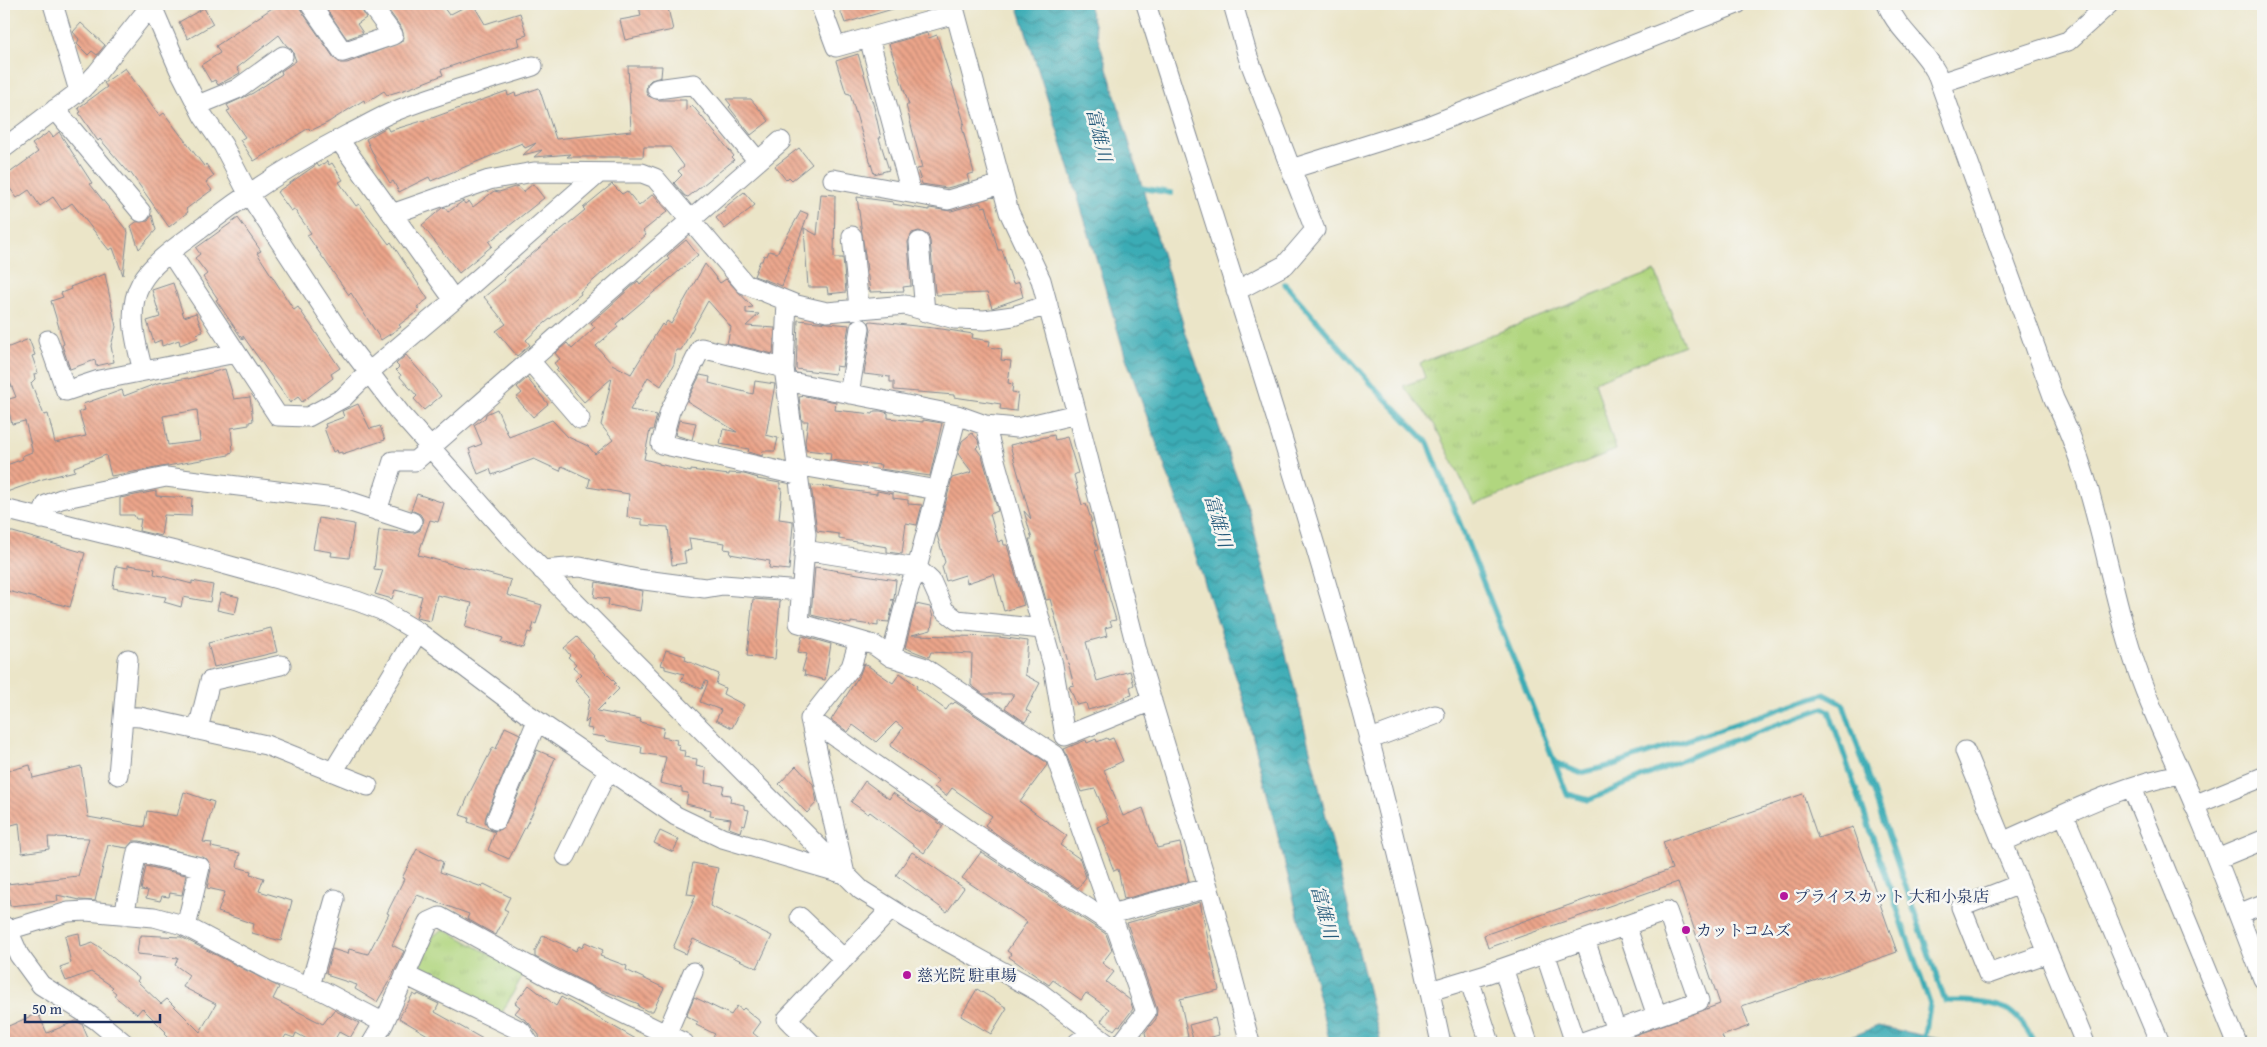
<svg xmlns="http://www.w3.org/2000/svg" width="2267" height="1047" viewBox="0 0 2267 1047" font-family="'Gentium Book Plus','Noto Serif JP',serif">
<defs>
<pattern id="grass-tufts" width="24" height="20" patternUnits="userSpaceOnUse" patternTransform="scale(1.25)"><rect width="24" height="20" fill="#b1d67f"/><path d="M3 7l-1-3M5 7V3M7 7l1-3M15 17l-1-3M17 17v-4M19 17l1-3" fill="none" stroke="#98b870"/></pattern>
<pattern id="water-waves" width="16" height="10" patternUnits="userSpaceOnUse" patternTransform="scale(1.25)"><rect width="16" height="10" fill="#3bacb5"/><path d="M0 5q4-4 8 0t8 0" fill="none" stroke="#318c96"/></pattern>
<pattern id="building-back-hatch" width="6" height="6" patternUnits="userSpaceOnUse" patternTransform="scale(1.25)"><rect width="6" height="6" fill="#eca58a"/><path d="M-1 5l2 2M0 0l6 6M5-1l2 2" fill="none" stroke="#be8774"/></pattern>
</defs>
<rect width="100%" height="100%" fill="#f6f6f2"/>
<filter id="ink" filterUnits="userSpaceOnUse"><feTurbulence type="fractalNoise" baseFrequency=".02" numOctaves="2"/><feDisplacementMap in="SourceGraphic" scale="10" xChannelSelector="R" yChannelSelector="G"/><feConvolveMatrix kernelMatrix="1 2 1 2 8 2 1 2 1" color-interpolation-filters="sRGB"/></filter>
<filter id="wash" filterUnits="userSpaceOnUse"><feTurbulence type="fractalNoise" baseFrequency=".0096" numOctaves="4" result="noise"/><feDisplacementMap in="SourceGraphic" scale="20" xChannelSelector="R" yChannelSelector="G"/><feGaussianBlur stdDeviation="1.12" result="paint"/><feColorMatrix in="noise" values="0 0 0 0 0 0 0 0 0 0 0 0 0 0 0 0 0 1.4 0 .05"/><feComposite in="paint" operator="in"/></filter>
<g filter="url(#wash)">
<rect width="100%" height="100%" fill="#ebe5c8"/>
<!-- grass -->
<path fill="url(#grass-tufts)" stroke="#66826e" d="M1655,271L1684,345L1595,382L1616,450L1474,505L1434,424L1403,386L1425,378L1420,363Z
M444,929L524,973L502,1013L426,975L420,965L434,935Z"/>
<!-- water -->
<path fill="url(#water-waves)" stroke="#2b6e8a" d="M1017,4H1088L1187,337L1249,511L1299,705L1381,1043H1330L1243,698L1181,512L1125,355L1065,154Z
M1878,1026L1953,1042L1954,1043H1836Z"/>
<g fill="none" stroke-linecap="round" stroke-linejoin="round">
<!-- stream -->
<path stroke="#3bacb5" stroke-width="5.5" d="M1136,187L1171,193
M1285,284L1374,387L1428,443L1567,794L1589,800L1704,751L1823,708L1829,711L1930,1004L1925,1036
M1554,762L1580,773L1613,765L1824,694L1843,704L1945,1001C1963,1001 1986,1001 2004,1008C2016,1013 2029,1031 2034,1043"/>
</g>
<g id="blocks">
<!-- building -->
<path fill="url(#building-back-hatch)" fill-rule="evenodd" d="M278,4H299L301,10L334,58L340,63H347L401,42L404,38L402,29L384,4H441L449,15L470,4H473L485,24L520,13L527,35L518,38L520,45L474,58L441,70L443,75L410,88L387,95L384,91L365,103L364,100L327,123L310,131L309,128L254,161L240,140L245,137L227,111L230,110L227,105L253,93L282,74L281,71L296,61L292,50L286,45L279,35L237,68L240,73L218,85L215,80L211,82L201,65L220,53L216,46Z
M323,4H359L366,18L357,24L363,33L347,39Z
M652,4H667L673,30L625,40L620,20L641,16L639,6Z
M838,4H896V8L845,23Z
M204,8L213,24L188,39L179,22Z
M81,23L105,45L97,55L92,51L88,55L77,44L79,39L73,32Z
M927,33L929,38L937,35L964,122L962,127L974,173L967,175L969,182L947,188L922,184L917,169L922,168L906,105H909L889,44Z
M858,54L874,107L881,138H879L889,170L874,174L850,94L846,93L836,61Z
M628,66H662L661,77L651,80L647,84L646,91L648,96L659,100H686V111L692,105L734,156L732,158L734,160L688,197L685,196L674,183L682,175L678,171L684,166L670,147H644L643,157H567L571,154L534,157L542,150L523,155L536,143L525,148L522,143L431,181L429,177L399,192L393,181L390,183L377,162L366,139L387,127L389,131L432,118L507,91L508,96L515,93L516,96L539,88L556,139L631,131Z
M125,68L160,116L164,113L204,166L206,164L214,176L206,182L212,190L186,209L188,212L169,227L130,172L129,173L100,139L98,141L79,113L81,112L78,108L107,87L104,83Z
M726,99H751L769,121L751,135L729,107L731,105Z
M49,132L53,137L59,132L92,183L90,184L128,232L123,275L113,248L109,250L72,203L62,210L53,197L40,206L29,190L17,198L4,180V177L38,152L32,144Z
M799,148L812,164L792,180L789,177L786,180L775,166Z
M327,161L329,165L332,163L343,180L339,182L356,206L359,204L389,244L391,242L428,299L417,307L419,310L399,325L401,327L381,340L351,293L349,295L307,235L311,233L294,209L291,211L277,192L313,167L317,164L319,167Z
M533,184L544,198L489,242L492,246L459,273L422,225L442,208L445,207L448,212L463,201L465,204L469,201L473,207L494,191L499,192L518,186L523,192Z
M612,184L622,194L627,191L639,206L653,194L668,211L643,231L646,235L580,292L581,294L540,327L526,340L530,345L517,356L496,331L506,324L484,297L505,280L503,278L585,210L583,208Z
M744,192L755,205L725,229L716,218L726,210L724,208Z
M821,194L835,195L834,258H843L846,292L828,294L827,287H808L804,228L817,235Z
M857,197L893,202V204L929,210V208L951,211L980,203L982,207L986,206L998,250H1002L1013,284L1019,282L1023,297L992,308L987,293L937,295L935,292L930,241L928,235L919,231L912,233L908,242L911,286L903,287L904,291L870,292Z
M801,211L808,214L782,286L754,276L760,261H762L764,255L767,256L769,251L777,253Z
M152,215L156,230L139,249L131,226L136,222L148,221Z
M238,218L261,251L257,253L294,310L298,307L340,368L331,374L333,378L302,402L298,397L290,403L243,336V340L216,300L218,299L203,277L207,274L195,258L200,254L196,248Z
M686,240L698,255L616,324L618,327L596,346L612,364L631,374L662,324L664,326L667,321L671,324L705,264L720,283L726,279L753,307L746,308V313L759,314L746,326L775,328L773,354L727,343L731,327L708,301L681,350H676L674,364L661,386L648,377L630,410L657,415L653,430H650L644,459L659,463V464L691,472V470L729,475V473L744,474L758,478L757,479L780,483V489L782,488L779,519L793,521V525L789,570L769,568L770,561L730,554L731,550L724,549L725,543L689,538L691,550L684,551L686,563L672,565L668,527L642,525V519L627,517L629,494L588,487L590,479L562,466L560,471L534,459L492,475L490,469L478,474L469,449L482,444L474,425L485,418L486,414L497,409L509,437L552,420L568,437L588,446L595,454L613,440L601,425L612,378L584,402L556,370L558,368L554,363L560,359L555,353L567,343L572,349L595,327L591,323L638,281L640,284L669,259L667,256Z
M105,274L116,327L111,346L114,362L96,366L95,360L70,369L62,345L64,344L51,301L63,297L61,293L71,289L70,287Z
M173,283L184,317L196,313L203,332L196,334L198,338L180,345L179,340L162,346L161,340L154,343L147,321L160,317L152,290Z
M798,320L849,325L842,367L836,366L835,374L796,369Z
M871,321L942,329L973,334L972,338L990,341L989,347L1002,349L1001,360L1011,361L1008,383L1013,384L1012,392L1018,393L1016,411L1000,409L1001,404L954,397V395L894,390V382H890V377L864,374L871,330L869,322Z
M29,339L35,355L32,356L38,373L34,374L35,379L31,383L44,415L48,414L55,443L86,436L79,412L85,410L83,404L122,390L124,396L158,383L188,378V379L225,369L234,399L250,397L253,421L249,422V425L231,428L233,452L229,453V455L111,476L106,455L74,467L75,471L43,479L4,493V466L23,459L22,456L32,452V449L25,421L12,424L6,400L16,397L4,367V349ZM197,410L200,441L168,445L163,416Z
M406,355L441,396L424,410L414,399L417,396L400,377L401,375L396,370L399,367L396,364Z
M700,375L710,377L709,383L753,394L755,381L775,384L766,435L778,438L775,451H763L762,456L748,452L749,449L720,444L723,429L737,432L687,401Z
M527,378L548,404L533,417L516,398L522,393L517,387Z
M805,396L836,402L835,410L873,414L874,411H881L888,413V418L923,422V420L942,423L930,476L880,469L881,465L830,460L831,453L806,450L805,442L808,421H802L799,397Z
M358,404L370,429L380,426L385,440L342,454V452L338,453L337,450L333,452L324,428L326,427L325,424L344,417L342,411Z
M679,420L696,423L692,440L675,435Z
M972,433L978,440L979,445L976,448L982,456L998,511L990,514L998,542L1003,540L1004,545H1007L1024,605L1004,611L994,574L967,583L965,575L946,581L942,567L945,562L937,535L952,478L972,472L958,454L962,441Z
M1054,435L1055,440L1067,437L1078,473L1074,475L1082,505L1086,504L1092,522H1090L1098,550L1095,551L1116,620L1110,621L1112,626L1105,628L1107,636L1086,642L1097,681L1130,671L1134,685L1130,687L1132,695L1125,697L1126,699L1088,710L1086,703L1077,705L1069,686L1074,685L1066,655L1050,599L1046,600L1029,539H1032L1024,511L1031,519L1010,445Z
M811,485L877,494V491L893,494V498L908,500V504L922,505L917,525L906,523L902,554L887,552V547L839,539V534L817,531Z
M156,491V496L192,498L191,516L164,515L161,536L139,531L141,519H136L134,515H120V498Z
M417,494L444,503L438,522L430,520L418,555L511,580L507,595L542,605L536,624L534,623L531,633L528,632L523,648L501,642L503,638L465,627L472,603L437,595L431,621L416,618L422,596L395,590L392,599L375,594L383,570L374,569L379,530L414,533L420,530L423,519L420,514L411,510Z
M319,518L354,524L349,558L331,556L332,552L313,549Z
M4,532H13L85,553L70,607L4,590Z
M128,565L155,569L154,574L192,584V581L213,585L210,602L183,597L181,607L164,602L166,597L113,588L116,566L128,568Z
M815,567L896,580L894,599L891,600H894L889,622L878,621V626L851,622V624L811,615Z
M596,582L643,591L640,611L608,605L609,599L594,597Z
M221,593L239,597L235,614L217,610Z
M753,599L780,601L775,659L747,656Z
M916,604L930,607L933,617L931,630L912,635L999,637L1028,641L1025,675L1040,683L1026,710L1031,713L1025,722L1005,708L1014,694H983L971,685L972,654L931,652L929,657L905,648Z
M271,628L277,652L214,667L208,643Z
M802,636L831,644L825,680L804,675L805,671H802L807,654L798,652Z
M577,637L594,656L593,657L602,669L616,683L614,684L619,689L597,711L641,719L640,722L664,728L662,737L677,740L676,744L680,745L679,750L685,751L684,757L697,759L696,766L706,768L705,783L724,786L722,794L731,795L730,802L744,805V809L749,810L745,826L742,825L740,832L729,828L731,819L710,816L711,810L686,804L688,793L682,792V788L660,783L666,757L641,753L642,747L608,741L604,737L591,735L593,729L587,728L589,719L585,723L590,696L575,680L581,674L573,667L576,664L568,657L570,655L564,648Z
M666,650L686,656L685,660L719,674L716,684L725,688L723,694L744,705L732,728L716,720L721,710L700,702L708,682L705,681L702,689L681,681L684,674L665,669V666L661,665Z
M864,663L893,683L900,673L917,686L916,688L946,710L951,703L953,704L955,702L1046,762L1047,765L1020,802L1067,836L1060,845L1080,859L1086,877L1078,888L995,833L985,825L992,816L952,788L946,796L934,787L939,781L890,746L903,728L896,722L876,742L853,725L848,732L831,720L860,674Z
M505,727L520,734L486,816L485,822L491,830L498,831L506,824L537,750L555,758L536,806L509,859L488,850L495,832L468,822L469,818L460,815L471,790L493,747L496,749Z
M1107,738L1108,740L1113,738L1123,761L1104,770L1123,816L1143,808L1157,848L1180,843L1189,882L1124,899L1118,869L1114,871L1097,827L1109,822L1095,789L1081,792L1064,749L1086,740L1087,743L1096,739L1097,742Z
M30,765L33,778L81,766L88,817L144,827L147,811L177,816L184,792L214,802L203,842L212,843L211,847L240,853L237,867L251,871L250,874L264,878L259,891L292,901L281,941L252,933L254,924L218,912L225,892L207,888L211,869L207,859L140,841H133L127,848L108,845L95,901L80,900L57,895L58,901L10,906L7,884L78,876L89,838L48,837L49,849L22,853L19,823L4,827V772Z
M796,766L813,784L817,802L807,813L779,784Z
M865,781L889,799L893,793L921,813L922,811L943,826L924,853L870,812L868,814L851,802Z
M1803,794L1818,838L1853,827L1897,952L1742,1006L1749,1026L1722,1036L1725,1043H1613L1720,1004L1678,882L1488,948L1484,935L1672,869L1663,842Z
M660,831L679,840L673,852L654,843Z
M417,849L443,862L440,872L482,887L484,884L510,897L504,909L508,911L496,935L467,919L469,914L417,895L392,945L404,951L392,976L377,1002L355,989L357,985L329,976V974L326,973L332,949L348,954L349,949L368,954L389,914L387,913L404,879L402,878Z
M912,852L964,888L947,912L896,875Z
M981,852L1106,934L1112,950L1102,963L1114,972L1106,982L1130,1000L1133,1009L1120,1026L1118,1025L1114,1030L1101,1021L1109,1009L1086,993L1081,1000L1053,980L1049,985L1009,957L1011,954L1007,951L1027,922L962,878Z
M693,863L718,868L710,906L772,936L757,968L693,939L686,954L673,948L696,895L687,894Z
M146,866L186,875L182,895L170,893L169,897L162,896L160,901L146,898L148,891L141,890Z
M1200,902L1219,990L1180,999L1188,1037L1165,1043H1147L1145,1032L1156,1019L1157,1009L1127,923Z
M79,933L81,947L93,943L98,946L139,978L137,981L161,1004L167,999L200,1032L216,1004L183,987L189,975L175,965L178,958L137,954L139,938H141V935L181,937L279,987L273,999L323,1024L334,1010L359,1023L350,1038L339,1032L333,1043H314L296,1033L294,1038L286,1035L281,1043H173L164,1034L166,1032L142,1008L137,1014L114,996L116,993L111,989L113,987L91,972L66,981L60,967L71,963L65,936Z
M543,935L576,951L579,946L582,948L585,942L603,950L600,956L627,966L626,970L664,988L653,1011H647L638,1006L639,1004L592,986L535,957V951Z
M529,985L556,1006L561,997L643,1043H540L539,1035L528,1022L515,1013L520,1007L515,1003Z
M977,989L1007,1008L991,1034L961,1016Z
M413,994L417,996L418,994L439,1004L435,1012L490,1043H428L431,1037L399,1018Z
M694,997L731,1015L737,1006L742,1010L744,1008L761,1022L753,1033L765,1043H708L715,1034L696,1025L698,1022L686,1016Z
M38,1013L47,1033L76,1021L82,1024L90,1043H4V1028Z
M1215,1018L1219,1035L1198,1041L1197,1038L1193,1039L1189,1025Z"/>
</g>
</g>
<g filter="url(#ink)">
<use href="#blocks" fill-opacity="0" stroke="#838a93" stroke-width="1"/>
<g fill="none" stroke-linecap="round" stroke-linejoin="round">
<defs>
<path id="minor" d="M53,4L79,91
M151,4L179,69L203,116L223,145L248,193L348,345L400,413L508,535L861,890L909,920L1039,992L1106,1043
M310,4L343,52L393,35L370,4
M820,4L836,47L955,14
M953,4L1009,212L1041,280L1077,414L1140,662L1212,900L1250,1043
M1146,4C1205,192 1266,380 1322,569C1368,725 1407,884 1441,1043
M1233,4L1248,57L1291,169
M1887,4C1898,31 1923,47 1936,72L2054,399C2094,478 2105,565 2130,648C2147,703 2173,754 2195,806C2219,863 2241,921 2263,979
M869,38L911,193
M1940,83L2068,41L2109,4
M657,89L694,84L758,161
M198,105L237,89L283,56
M55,109L141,212
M339,140L454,300
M4,148L82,89L97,73L152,4
M833,179L948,200L1001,184
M392,214L489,180L534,172L642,173L655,178L745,284L797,305L827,312L905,305L955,319L985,320L1013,316L1048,305
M852,236L859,308
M919,242L925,312
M170,252L278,416L308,417L343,398L369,372L454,300L599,173
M1236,291L1285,265L1315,230L1291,169L1425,127L1737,4
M787,301L784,368L806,534L799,623L874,645L891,657L923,667L1055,755L1146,1012L1122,1043
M48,340L66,391L99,380L236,353
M530,361L580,419
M784,368L701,348L670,411L661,444L797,475
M143,371C136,343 126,310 141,283C153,261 184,242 203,227C249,192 297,161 349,134C364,127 378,118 393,112C438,93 487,81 533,66
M786,381L957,415L917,568L909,588L891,657
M849,394L860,328
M957,415L985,425L1017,428L1077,414
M985,425L1053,665L1065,736L1152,701
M796,465L937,490
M4,509L187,554L357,601L381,610L418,632L526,713L676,816L722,838L841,873
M377,511L393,461H415L430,448L781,141
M41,519L46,505L61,499L166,477L342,499L412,522
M804,550L917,568L931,581L944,610L957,620L1042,629
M542,570L580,567L637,579L705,588L723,585L801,591
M123,716L140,717L266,745L368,786
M810,719L972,832L1115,926
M810,719L845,874
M810,719L851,667L859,641
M198,729L210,681L281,665
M1368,740L1435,715
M1965,751L2085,1043
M333,772L418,632
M118,775L128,659
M2132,788L2237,1043
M2194,805L2263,777
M2064,815L2160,1043
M496,820L537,721
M2002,842C2060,817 2119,785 2181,774
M566,856L608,770
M2217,859L2263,840
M2020,884L1961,907L1988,974L2048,953
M1111,914L1208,888
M2238,914L2263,904
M124,915L137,852L200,867L186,927
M800,917L844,959
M1626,925L1657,1016
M4,926L8,930L19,955L41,985L95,1019L124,1043
M8,930L68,912L86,911L154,917L183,925L276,974L323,991L384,1023
M1585,940L1616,1030
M1545,953L1575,1043
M1503,968L1528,1043
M405,975L521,1031L529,1043
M1469,979L1490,1043
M310,986L335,899
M1430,991L1486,974L1667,911L1699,1001L1580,1043
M666,1035L693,972
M372,1043L384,1023L429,922L440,917L549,977L684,1043
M811,1043L787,1019L891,909
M1077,1043L1092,1033"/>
</defs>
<!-- minor casing -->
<use href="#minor" stroke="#838a93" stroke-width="21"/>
<!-- minor -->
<use href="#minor" stroke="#fff" stroke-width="19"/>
</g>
</g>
<!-- markers -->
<g fill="#b5179e" stroke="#f6f6f2" stroke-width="2">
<circle cx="1784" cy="896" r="5"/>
<circle cx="1686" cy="930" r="5"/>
<circle cx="907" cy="975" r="5"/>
</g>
<g text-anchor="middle" stroke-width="5" stroke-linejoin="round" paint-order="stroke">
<!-- poi labels -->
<g font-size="16" fill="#1b2f5e" stroke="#f6f6f2" text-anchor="start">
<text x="1794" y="902">プライスカット 大和小泉店</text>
<text x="1696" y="936">カットコムズ</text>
<text x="917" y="981">慈光院 駐車場</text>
</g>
<!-- water labels -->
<g font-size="18" font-style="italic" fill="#265b7c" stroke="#f6f6f2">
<text transform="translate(1099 135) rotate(76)" y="6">富雄川</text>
<text transform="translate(1218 521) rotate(74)" y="6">富雄川</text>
<text transform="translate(1324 912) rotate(75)" y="6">富雄川</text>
</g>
</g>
<!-- margin -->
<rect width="2267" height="1047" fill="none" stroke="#f6f6f2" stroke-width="20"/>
<!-- scale -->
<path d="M25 1014v8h135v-8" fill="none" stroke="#1b2f5e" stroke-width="2.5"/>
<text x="32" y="1014" font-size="15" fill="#1b2f5e" stroke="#f6f6f2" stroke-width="4" paint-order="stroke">50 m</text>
</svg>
